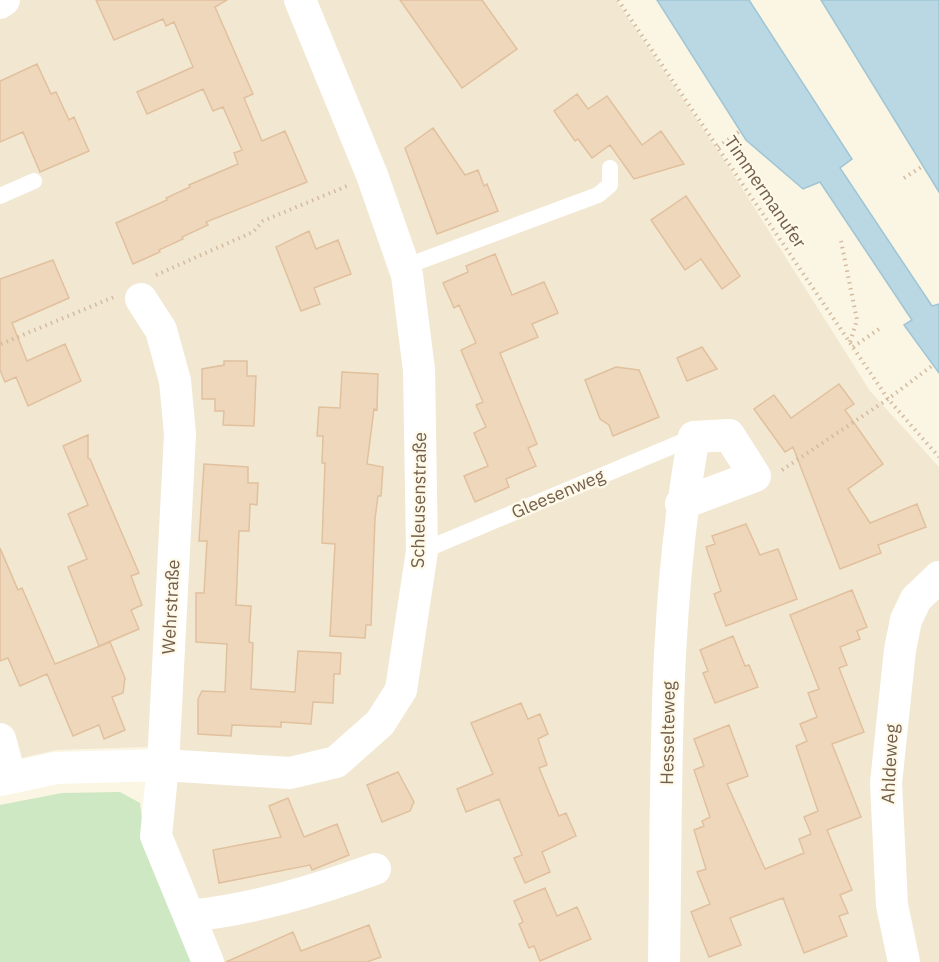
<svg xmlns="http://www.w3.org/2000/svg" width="939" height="962" viewBox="0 0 939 962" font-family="'IBM Plex Sans',sans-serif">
<rect width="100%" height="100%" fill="#fbf5e3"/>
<!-- residential -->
<path fill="#f2e8d2" d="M0,0H616L725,161L870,391L939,467V962H222L166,831L178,746L57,750L0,763Z"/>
<!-- green -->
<path fill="#cde8c2" d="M120,792L140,803L144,835L197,962H0V805L62,793Z"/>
<!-- water -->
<path fill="#b9d8e4" stroke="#9fc5d5" stroke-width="1.5" d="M657,0H749L852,159L840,168L932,306L939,304V373L904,325L912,320L820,182L803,189L746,140Z
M821,0H939V192Z"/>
<!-- building -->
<path fill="#efd7bc" stroke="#e1c09d" stroke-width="1.5" d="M96,0H227L215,7L253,94L244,98L262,141L285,131L307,182L206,222L208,225L182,237L183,239L159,250L160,252L133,264L116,223L167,200L166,198L190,187L189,185L238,164L234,153L242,150L223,107L213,111L203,89L147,114L137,92L193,67L174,22L166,26L163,19L114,40Z
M400,0H482L517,49L462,88Z
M37,64L51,94L56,92L69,120L74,117L89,151L40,172L23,132L0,142V81Z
M577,94L588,109L607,96L642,145L661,131L684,164L634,179L610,145L592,158L578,139L575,141L554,111Z
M433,128L465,175L478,170L484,186L487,184L498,211L437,234L405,148Z
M686,196L740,276L722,289L701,259L685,270L651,220Z
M309,231L316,249L338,240L351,274L314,288L320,304L301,311L276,247Z
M495,254L512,295L544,282L558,313L532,324L538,337L500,353L537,444L528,448L536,466L506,479L509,487L475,502L464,476L488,466L474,433L486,427L476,405L483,402L461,350L476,343L459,305L454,308L443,283L468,272L466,266Z
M53,260L69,298L12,323L27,361L65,344L81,381L28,406L16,377L5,382L0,370V279Z
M702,347L717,369L687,381L677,358Z
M224,361H247V376H256L254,426L223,425L224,411H215V399H202V369L224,365Z
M616,367L639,370L659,417L613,436L609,425L600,419L585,380Z
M342,372L378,374L377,410L374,409L367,464L383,467L381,496H378L375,519L371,625H366L365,638L330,636L335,544L322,543L325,463H322L323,436H317L319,407L340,408Z
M839,384L854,404L845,410L883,464L848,489L870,523L917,504L926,527L878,545L881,553L840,569L793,447L785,452L754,409L774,395L791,418Z
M88,435V458L90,459L139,573L131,576L142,605L131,610L139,629L99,646L68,567L87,559L68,514L88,505L63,446Z
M204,464L248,467V483H258L257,505L250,504L249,531H239L236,605L251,606L249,642L253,643L251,689L295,692L298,651L341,653L340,674H334L333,703L313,702L311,724L281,722V727L232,725L231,736L198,734V699L202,691L225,692L227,644L196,642V593H204L207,541H199Z
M746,524L760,555L778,549L797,599L726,626L714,594L721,591L706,547L715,544L712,536Z
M0,548L18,590L22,588L55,664L110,642L125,678L123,693L112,697L125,730L104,739L99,725L73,736L47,674L20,686L8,658L0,661Z
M852,590L867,627L857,631L860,639L840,647L847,665L839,668L864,732L832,744L861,817L827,830L852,890L840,895L848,913L839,916L847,936L804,953L783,898L730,918L741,945L709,957L691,912L710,904L697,872L706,869L694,830L704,826L702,821L710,817L694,770L704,766L694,739L729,725L748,776L727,784L765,869L804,853L799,839L811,834L804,817L818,811L796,746L807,741L800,724L817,717L808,693L819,689L790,615Z
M733,636L745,666L749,665L758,687L715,703L703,673L708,671L700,650Z
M521,703L528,719L540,714L548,734L538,739L547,765L539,768L559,816L566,813L576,836L542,852L550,872L525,883L514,858L522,855L499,799L466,812L457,789L493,774L471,723Z
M398,772L414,802L410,811L382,822L367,785Z
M288,798L304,837L337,824L349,855L312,870L310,865L219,883L213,850L281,837L269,806Z
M545,888L557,916L577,907L591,939L540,961L534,946L529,948L519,924L523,922L514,901Z
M369,925L381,957L367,962H226L293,932L301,951Z"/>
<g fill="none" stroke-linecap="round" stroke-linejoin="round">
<!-- path -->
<path stroke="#d4bb9f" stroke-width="4" stroke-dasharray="1.5 4.5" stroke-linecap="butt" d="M618,0L888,399L939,457
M718,147L740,131
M904,178L923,166
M841,241L857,320L850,342
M156,275L253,232L263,221L347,186
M1,344L114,297
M853,347L879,329
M782,470L888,399L933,365"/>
<!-- service -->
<path stroke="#fff" stroke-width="16" d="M0,196L34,181
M404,267L598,195L610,185V168
M422,551L694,437"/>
<!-- minor -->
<path stroke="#fff" stroke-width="32" d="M0,3L4,0
M141,299L161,330L175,381L180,434L163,765L156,836L208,962
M0,739L10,776
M0,780L56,768L163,765L290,773L336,762L380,723L401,690L422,551L419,370L407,275L372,175L300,0
M189,916C254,909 314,891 375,869
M664,962C667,787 662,609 694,437L729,435L755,476L681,504
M904,962L892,905L886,783L900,650L906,620L916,599L939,577"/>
</g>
<g text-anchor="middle" stroke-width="4.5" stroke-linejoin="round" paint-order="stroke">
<!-- street labels -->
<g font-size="18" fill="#725e4a" stroke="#fef9e9">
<text transform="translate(765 192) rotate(56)" y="6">Timmermanufer</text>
<text transform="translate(558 494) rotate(-23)" y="6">Gleesenweg</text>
<text transform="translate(419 500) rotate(-89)" y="6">Schleusenstraße</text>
<text transform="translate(171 607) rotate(-87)" y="6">Wehrstraße</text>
<text transform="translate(668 733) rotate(-89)" y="6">Hesselteweg</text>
<text transform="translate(890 764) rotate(-87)" y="6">Ahldeweg</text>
</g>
</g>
</svg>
